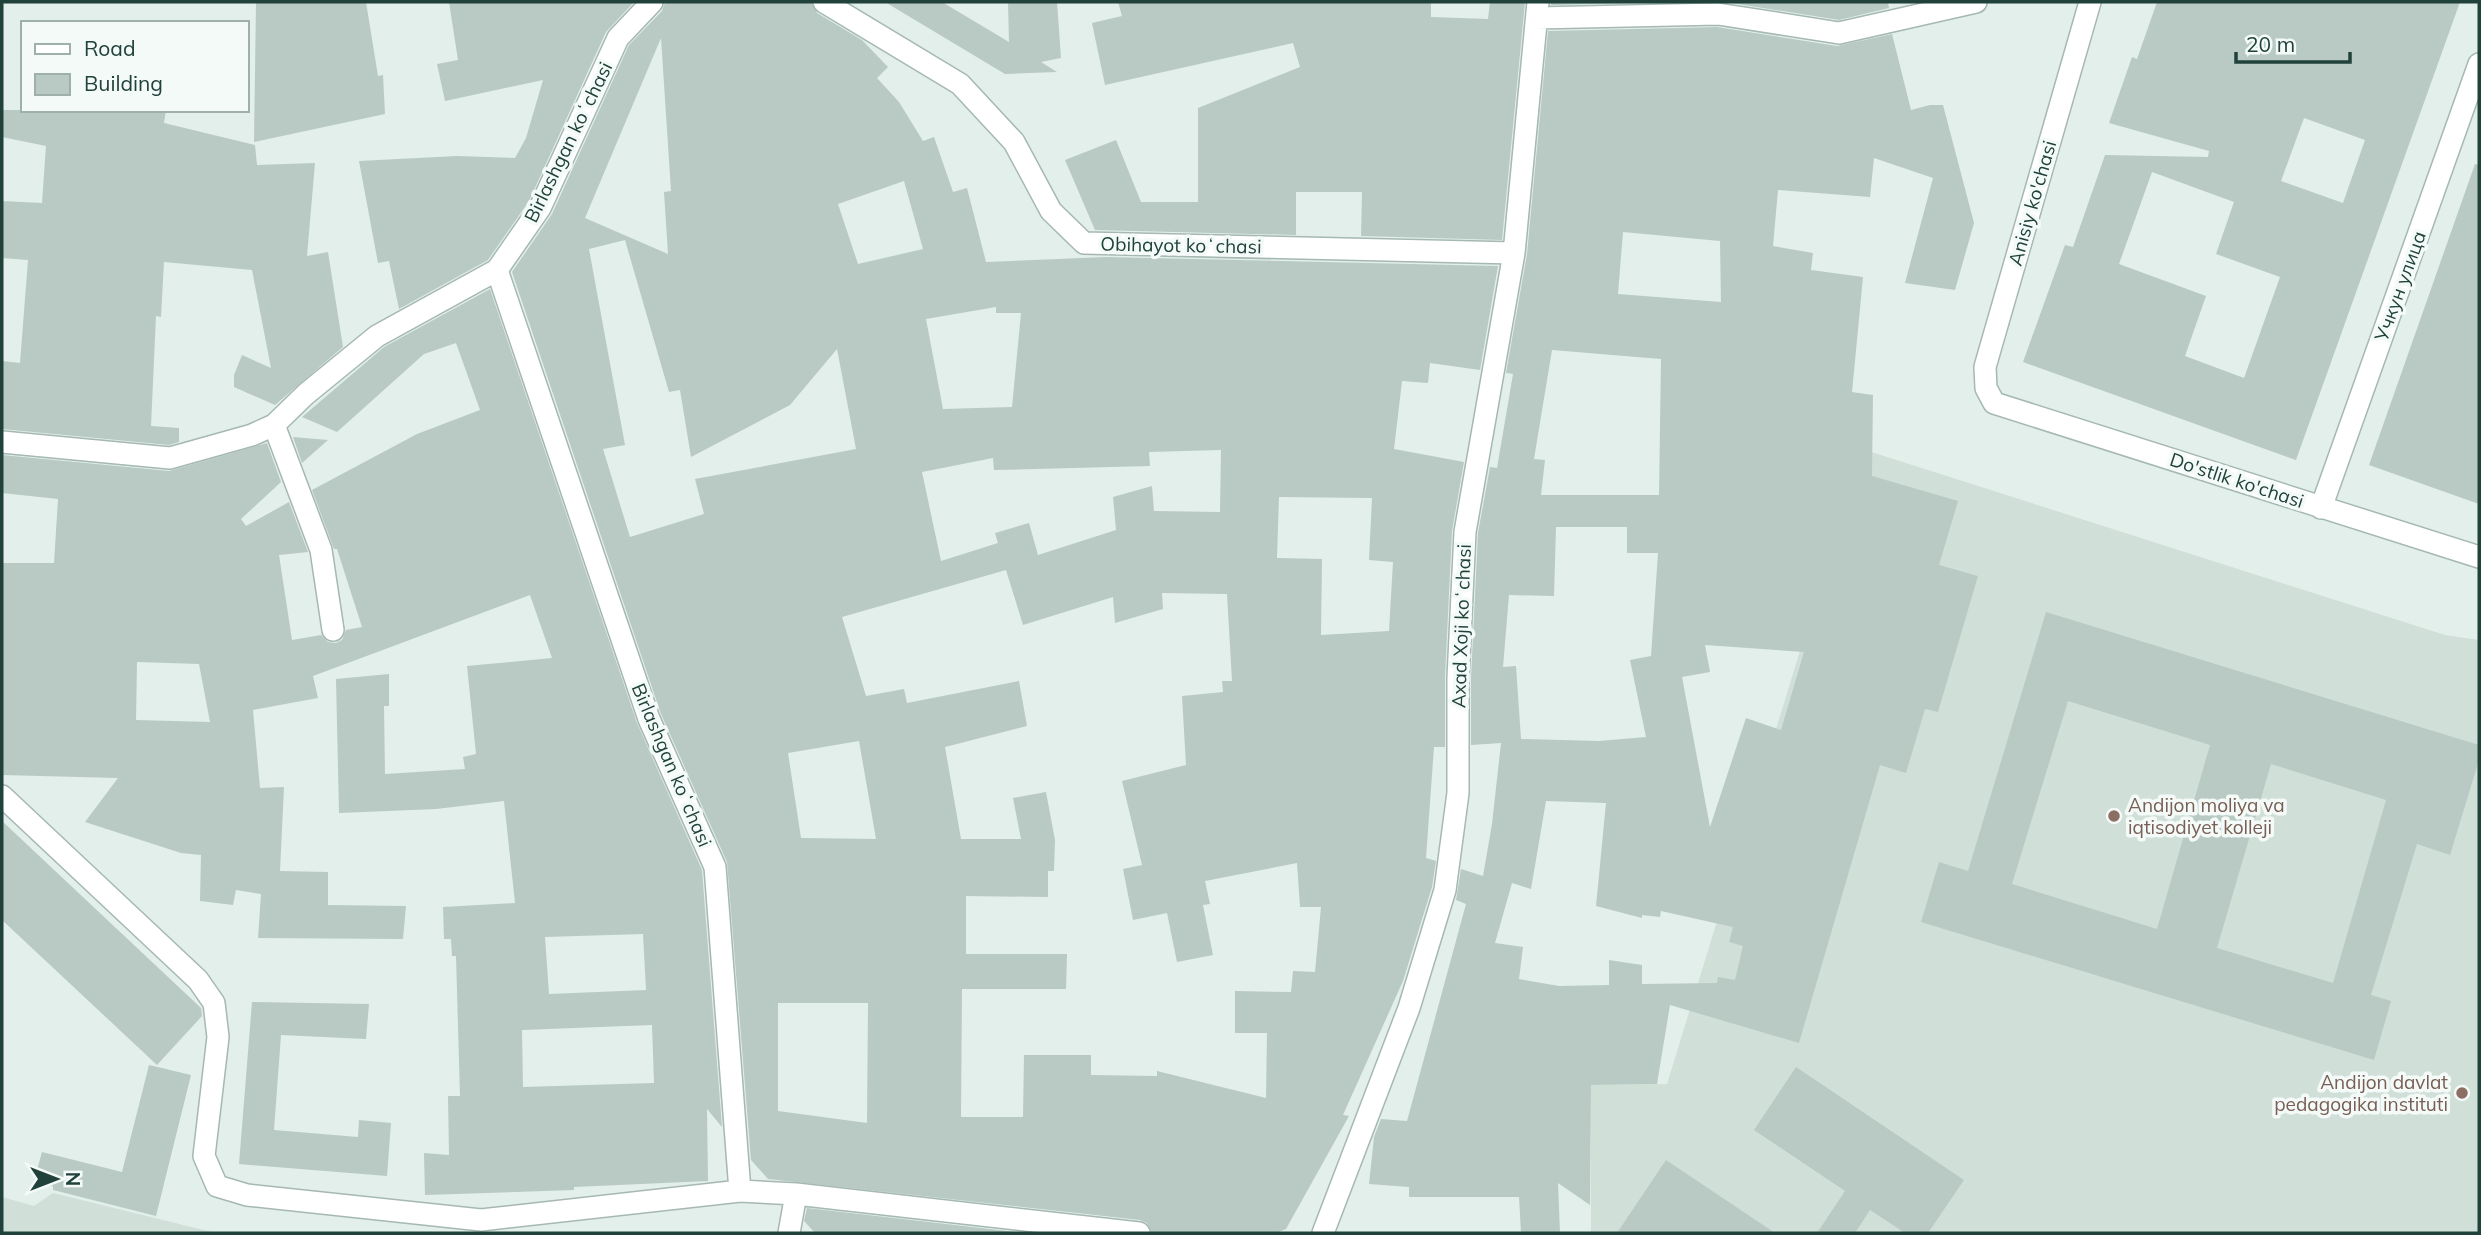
<svg xmlns="http://www.w3.org/2000/svg" width="2481" height="1235" viewBox="0 0 2481 1235" font-family="Mulish,sans-serif">
<rect width="100%" height="100%" fill="#e3efea"/>
<!-- built -->
<path fill="#d1dfd9" d="M1862,449L2445,635L2479,640V1233H1591V1085L1667,1084Z
M53,1193L216,1233H2V1197L34,1206Z"/>
<!-- building -->
<path fill="#b8cac3" fill-rule="evenodd" d="M256,2H366L378,76L383,75L385,114L254,142Z
M449,2H634L606,32L529,201L488,260L399,309L389,261L378,263L359,161L457,156L515,158L526,138L543,80L445,101L437,64L458,60Z
M665,2H811L817,13L862,40L888,67L877,78L899,102L923,141L934,137L953,192L967,188L986,262L1106,257L1498,266L1480,370L1430,363L1428,383L1402,381L1394,449L1464,462L1452,531L1445,677V747H1434L1426,858L1436,861L1432,887L1403,981L1343,1115L1349,1116L1286,1229L1276,1233H1152L1147,1223L1140,1220L768,1179L751,1160L727,862L661,714L512,272L552,214L629,45L662,11ZM661,38L671,191L664,192L668,254L585,218ZM904,181L923,249L858,264L838,204ZM625,240L669,392L680,390L691,457L790,405L837,349L856,449L695,479L704,514L630,537L603,449L625,445L589,249ZM996,307V313H1021L1012,407L943,409L926,319ZM1221,450L1220,512L1154,511L1152,486L1113,497L1116,530L1038,555L1029,523L995,533L998,543L941,561L922,472L993,458L994,470L1150,466L1149,452ZM1279,497L1372,498L1369,560L1393,562L1389,631L1321,635L1322,559L1277,558ZM1006,570L1023,625L1113,597L1115,623L1163,609L1162,593L1227,594L1232,681H1222L1223,692L1182,696L1186,765L1122,781L1142,865L1123,869L1133,920L1167,913L1177,962L1213,955L1203,905L1210,904L1205,881L1297,863L1300,907H1321L1315,972L1293,971L1291,992L1235,991V1033H1267L1266,1098L1157,1071V1076L1091,1075V1055H1024L1023,1117H961L962,989H1066L1067,954H966V896L1048,897V871H1054L1055,840L1046,792L1013,798L1021,839H961L945,747L1027,726L1019,681L907,703L904,689L866,696L842,617ZM859,741L876,839L801,838L788,753ZM778,1003H868L867,1123L778,1111Z
M885,2H942L1009,42L1008,2H1057L1061,58L1041,62L1057,72L1005,74Z
M1118,2H1431V17L1488,19L1490,2H1525L1502,240L1361,236L1362,192H1296V235L1095,230L1065,160L1116,140L1141,202H1198V108L1300,67L1293,43L1105,85L1092,23L1122,16Z
M1551,2H1678L1551,5Z
M1725,2H1888L1889,8L1839,20Z
M2157,2H2460L2296,460L2023,362L2065,245L2073,247L2105,155L2208,157L2209,151L2109,123L2132,57L2137,59ZM2304,118L2365,140L2343,203L2281,181ZM2152,172L2234,202L2216,254L2280,277L2244,378L2185,356L2206,296L2119,264Z
M1717,27L1837,46L1892,34L1911,110L1930,105H1943L1974,223L1955,290L1905,283L1933,178L1874,158L1870,197L1778,190L1773,246L1813,253L1811,270L1863,277L1852,392L1873,395L1872,476L1958,501L1939,565L1978,576L1938,712L1925,709L1906,773L1880,765L1799,1043L1670,1005L1657,1084L1591,1085L1590,1205L1558,1183L1560,1233H1521L1519,1197H1409V1187L1369,1184L1374,1137L1381,1119L1407,1121L1466,904L1456,900L1461,869L1483,876L1492,824L1501,743L1471,745V678L1478,533L1490,467L1497,468L1513,374L1506,373L1527,254L1548,31ZM1623,232L1720,241L1721,302L1618,294ZM1552,350L1661,359L1659,495H1541L1545,460L1534,459ZM1556,527H1627V553H1658L1651,656L1630,660L1646,737L1599,741L1521,739L1516,666L1503,667L1509,595L1554,596ZM1705,645L1804,652L1781,730L1746,718L1710,827L1682,677L1710,672ZM1546,801L1606,803L1596,906L1642,918V915L1660,917L1661,911L1733,927L1729,942L1743,946L1735,980L1718,977L1717,983L1642,984V965L1609,960V985L1559,986L1519,979L1523,947L1495,943L1512,883L1531,889Z
M2,110H166L164,123L255,145L257,165L315,163L307,256L328,252L343,347L275,405L234,387V375L242,355L271,368L252,270L164,262L161,317L156,316L151,426L179,428V442L169,445L2,429V361L20,363L28,260L2,258V201L42,203L46,146L2,137Z
M2475,164L2479,165V504L2369,465Z
M490,289L637,723L702,870L722,1127L707,1109L708,1181L574,1187V1190L425,1195L424,1153L449,1155L448,1096H460L456,956H452L451,939H444L443,907L515,903L504,801L436,809L339,813L336,679L389,674V706H384L385,774L465,769L463,757L476,754L467,666L552,658L530,595L313,676L318,698L253,710L260,788L284,787L280,871L328,872V905L406,906L403,939L258,938L261,894L236,890L233,905L200,901L201,855L181,853L85,822L118,778L2,775V563H54L58,499L2,493V455L169,471L267,443L281,482L241,519L246,526L289,502L308,552L279,555L292,640L321,635L328,642L336,643L342,640L346,630L362,627L337,549H334L312,490L417,434L480,410L456,343L424,354L337,432L302,417L384,347ZM137,662L199,664L210,722L136,720ZM643,934L646,990L549,994L545,937ZM652,1025L654,1083L523,1087L522,1030Z
M293,437L328,440L302,463Z
M2046,612L2479,745V760L2450,855L2417,844L2371,995L2391,1001L2374,1060L1921,922L1939,862L1968,871ZM2068,701L2210,745L2157,929L2012,884ZM2271,764L2386,800L2333,983L2217,948Z
M2,821L201,1008L202,1016L157,1065L2,920Z
M252,1002L369,1004L366,1039L281,1035L274,1130L358,1137L359,1120L391,1123L387,1176L239,1164Z
M149,1065L191,1075L156,1216L53,1190V1186L34,1181L42,1152L122,1172Z
M1796,1067L1964,1180L1928,1233H1905L1870,1210L1855,1233H1817L1845,1191L1754,1130Z
M1666,1160L1775,1233H1617Z
M807,1208L1025,1233H815L804,1221Z"/>
<g fill="none" stroke-linecap="round" stroke-linejoin="round">
<defs>
<path id="minor" d="M652,2L618,38L540,208L497,270L649,719L715,867L740,1191
M824,2L960,84L1014,142L1051,211L1084,243L1514,253
M2090,2L1985,367L1986,388L1994,403L2479,557
M1537,18L1718,14L1839,33L1976,2
M274,425L321,550L333,630
M2,442L170,458L252,435L274,425L306,394L377,336L497,270
M2321,508L2479,64
M2,796L198,980L214,1003L218,1037L204,1156L217,1186L247,1195L481,1220L740,1191L796,1194L1139,1233
M789,1233L796,1194
M1323,1233L1409,1008L1445,890L1458,793V678L1465,532L1514,253L1538,2"/>
</defs>
<!-- minor casing -->
<use href="#minor" stroke="#a5b8b2" stroke-width="24"/>
<!-- minor -->
<use href="#minor" stroke="#fff" stroke-width="21"/>
</g>
<!-- markers -->
<g fill="#8d6e63" stroke="#f4faf8" stroke-width="2.5">
<circle cx="2114" cy="816" r="7"/>
<circle cx="2462" cy="1093" r="7"/>
</g>
<g text-anchor="middle" stroke-width="7" stroke-linejoin="round" paint-order="stroke">
<!-- street labels -->
<g font-size="19" fill="#20423b" stroke="#f4faf8">
<text transform="translate(568 142) rotate(-64)" y="7">Birlashgan koʻchasi</text>
<text transform="translate(2032 203) rotate(-74)" y="7">Anisiy ko'chasi</text>
<text transform="translate(1181 245) rotate(1)" y="7">Obihayot koʻchasi</text>
<text transform="translate(2400 286) rotate(-70)" y="7">Учкун улица</text>
<text transform="translate(2237 480) rotate(18)" y="7">Do'stlik ko'chasi</text>
<text transform="translate(1461 626) rotate(-88)" y="7">Axad Xoji koʻchasi</text>
<text transform="translate(672 765) rotate(67)" y="7">Birlashgan koʻchasi</text>
</g>
<!-- education labels -->
<g font-size="19" fill="#785e54" stroke="#f4faf8" text-anchor="start">
<text x="2128" y="812">Andijon moliya va<tspan x="2128" dy="22">iqtisodiyet kolleji</tspan></text>
<text x="2448" y="1089" text-anchor="end">Andijon davlat<tspan x="2448" dy="22">pedagogika instituti</tspan></text>
</g>
</g>
<!-- border -->
<rect width="2481" height="1235" fill="none" stroke="#20423b" stroke-width="7"/>
<!-- legend -->
<rect x="21" y="21" width="228" height="91" fill="#f4faf8" stroke="#9fb0ac" stroke-width="2"/>
<rect x="35" y="44" width="35" height="10" fill="#ffffff" stroke="#9fb0ac" stroke-width="2"/>
<text x="84" y="56" font-size="21" fill="#20423b">Road</text>
<rect x="35" y="74" width="35" height="21" fill="#b8cac3" stroke="#9fb0ac" stroke-width="2"/>
<text x="84" y="91" font-size="21" fill="#20423b">Building</text>
<!-- north arrow -->
<g transform="translate(56 1179) rotate(90)" stroke="#f4faf8" stroke-width="5" paint-order="stroke">
<path d="M0-5L12 26L0 18L-12 26Z" fill="#20423b"/>
<text y="-10" font-size="19" font-weight="bold" text-anchor="middle" fill="#20423b">N</text>
</g>
<!-- scale -->
<path d="M2236 52v10h114v-10" fill="none" stroke="#20423b" stroke-width="3.5"/>
<text x="2246" y="52" font-size="21" fill="#20423b" stroke="#f4faf8" stroke-width="5" paint-order="stroke">20 m</text>
</svg>
